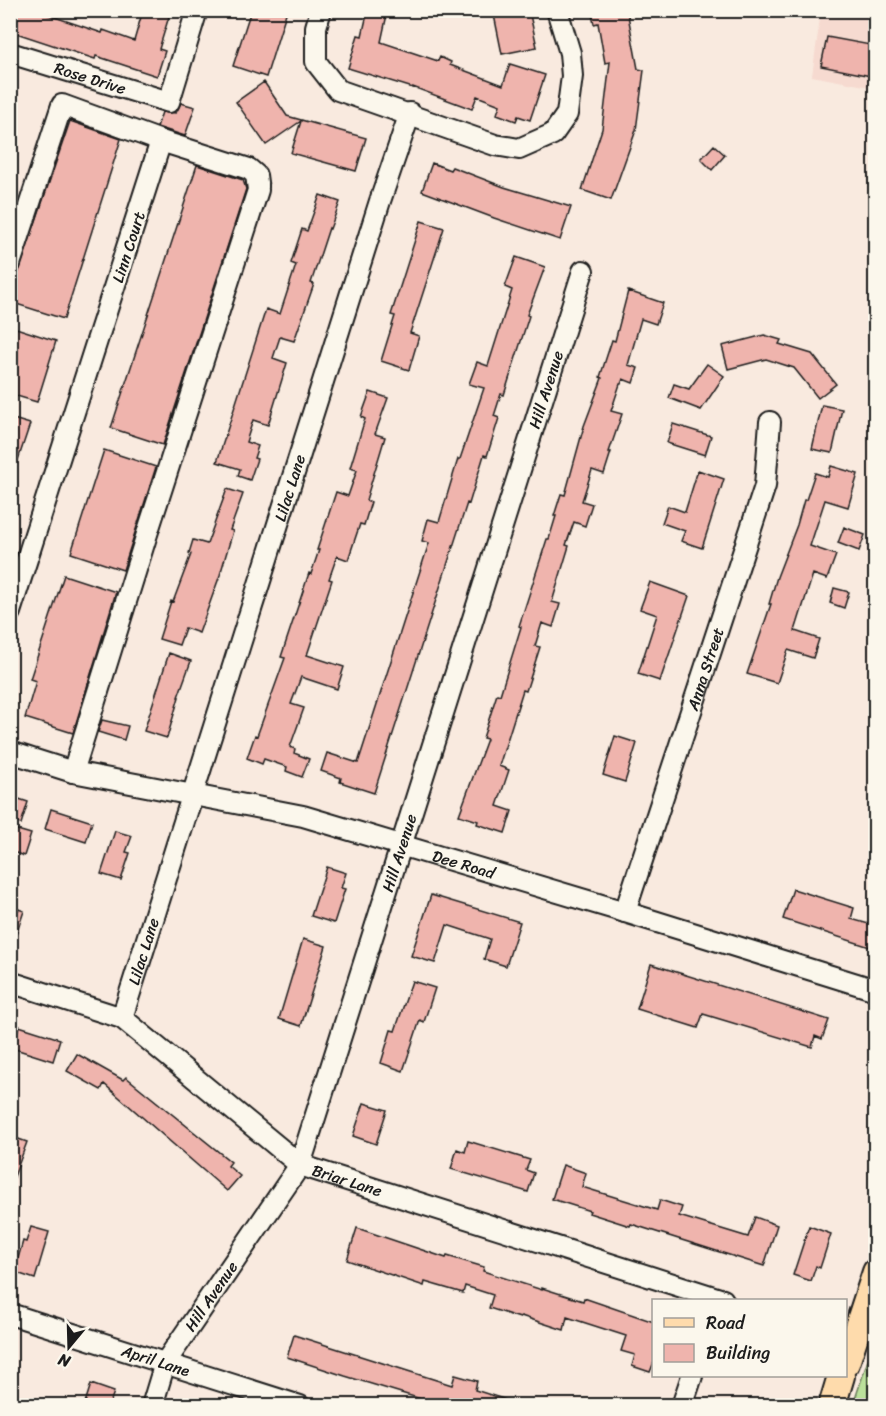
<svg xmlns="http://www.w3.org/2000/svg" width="886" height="1416" viewBox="0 0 886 1416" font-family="Sriracha,sans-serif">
<rect width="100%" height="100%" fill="#f9eadf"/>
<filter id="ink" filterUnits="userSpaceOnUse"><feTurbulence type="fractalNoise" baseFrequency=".0167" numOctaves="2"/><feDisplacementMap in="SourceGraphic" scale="12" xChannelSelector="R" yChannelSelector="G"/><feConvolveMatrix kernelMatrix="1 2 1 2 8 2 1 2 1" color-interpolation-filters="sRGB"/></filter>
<g filter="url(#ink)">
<!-- built -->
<path fill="#f6dad0" d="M821,11H875V88L812,76Z"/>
<!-- green -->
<path fill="#bbe19b" stroke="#6c7e5c" stroke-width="1.5" d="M875,1339V1405H853Z"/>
<!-- building -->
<path fill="#efb4ad" stroke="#1c1c1c" stroke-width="1.5" d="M10,10H34L102,33L103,30L134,41L143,10H171L159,49L165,51L157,76L96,56L95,59L10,31Z
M251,10H287L266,77L233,66Z
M368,10H388L381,42L438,61L440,57L451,62L450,65L503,85L510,64L545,75L530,120L518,116L516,121L497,114L500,105L477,96L472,109L413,87V88L348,68L358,35L362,36Z
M493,10H529L537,47L502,54Z
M591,10H627L638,69L644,70L636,130L611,200L582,190L602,129L610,62L605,63L598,23L594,24Z
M827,37L876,46V77L821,66Z
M264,82L287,116L366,138L356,171L291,153L301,121L266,145L236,102Z
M181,103L195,107L185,136L157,127L162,112L176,113Z
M70,121L121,139L64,319L10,302V297Z
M714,145L725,155L712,170L701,159Z
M432,163L450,170L452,167L504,187L571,207L560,240L494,218L422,191Z
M197,165L243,180L246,189L163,445L111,428Z
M320,195L340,202L330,229L329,228L311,283L314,284L294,341L280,337L273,358L287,363L268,425L253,420L246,442L258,446L254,458L257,459L250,480L238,476L240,469L217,462L266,309L280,314L296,265L291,263L302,229L307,231Z
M421,221L444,228L410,333L419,336L409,370L381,361L395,316L391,315Z
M516,257L545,267L527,315L529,316L504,395L501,394L494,416L499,418L487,456L484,455L469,504L467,503L374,793L340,782L341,778L321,771L327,753L358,763L429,543L422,541L428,519L439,522L458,459H460L484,388L469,384L477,362L488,366L512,290L505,287Z
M628,291L663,303L656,324L641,319L628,365L638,368L633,383L623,379L621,384H620L611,411L622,414L609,452H611L604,474L592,470L582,501L592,504L585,526L574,522L566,545L569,546L552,602L560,604L553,627L542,623L535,646L540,647L526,691L523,690L499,766L509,770L497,806L512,811L505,833L477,824L478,821L459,815L487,739L483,738L497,694L500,695L521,627L519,626L547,539H549L556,516H554L561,494L565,495L584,426L602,378L600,377L612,340L615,341Z
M10,326L56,341L37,402L10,394Z
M764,335L781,340L779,344L812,354L836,384L818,398L794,368L766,359L728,369L722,346Z
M707,364L724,376L701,410L669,398L674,384L689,389Z
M370,392L388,398L375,434L385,437L366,500L371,502L364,525L360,524L348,560L337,556L329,579L332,580L307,655L344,667L337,689L301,677L291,704L304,708L290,747L295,749L294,753L309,759L302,777L286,771L287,767L264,759L262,764L247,758L255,735L257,736L285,658L281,657L309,573L311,574L319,550H317L336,492L348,496L357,470L350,468L365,419L361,417Z
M822,405L842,409L832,453L812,449Z
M10,418L30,424L13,475H10Z
M673,424L711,436L705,455L667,443Z
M104,450L156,467L123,570L71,553Z
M831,466L858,474L848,507L825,500L810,546L836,555L827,579L813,574L795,631L819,639L813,658L788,650L777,683L747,674L771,604H769L777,577L797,525L804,500H806L815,473L828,477Z
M698,470L724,479L702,548L681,541L685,531L662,523L668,506L685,512Z
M227,489L243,494L230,530L233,531L220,575L199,633L185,628L179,645L159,639L171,601L173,602L191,554L189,553L193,540L207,544Z
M844,527L865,535L859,551L838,543Z
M64,575L116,592L73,733L25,718L36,681L30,679Z
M650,582L689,596L660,681L638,674L657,615L640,609Z
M834,588L849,592L844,608L830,603Z
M169,653L191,661L178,697H179L167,738L144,731Z
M102,720L128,726L124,740L98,732Z
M615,736L637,743L625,782L603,775Z
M10,796L28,802L21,824L10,821Z
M51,809L92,822L86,842L45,829Z
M14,829L31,834L24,856L10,851V839Z
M115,831L132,836L126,852L130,853L121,880L101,874Z
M327,867L346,873L341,888L345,889L334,923L311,916Z
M793,889L854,908L851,919L876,926V949L783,919Z
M431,895L520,922L506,966L484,959L490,939L447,925L435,963L411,956Z
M10,906L24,911L13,944H10Z
M303,939L326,946L301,1026L279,1019Z
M651,964L829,1020L822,1039L815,1036L812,1047L703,1014L698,1028L637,1009Z
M412,981L435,988L424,1022L420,1020L403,1071L381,1063L391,1030L395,1031Z
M19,1026L60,1039L53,1061L12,1048Z
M77,1054L123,1080L126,1077L231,1162L228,1166L240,1176L227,1191L104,1084L101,1090L67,1071Z
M364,1103L387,1110L376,1144L353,1136Z
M10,1136L27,1142L12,1182H10Z
M468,1141L530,1160L526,1170L534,1173L528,1192L451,1169L457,1149L465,1152Z
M563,1165L586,1173L582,1187L657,1210L660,1200L682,1207L679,1216L748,1237L755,1217L777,1225L764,1266L631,1224L630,1226L589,1213L590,1211L552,1199Z
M809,1226L831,1234L820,1268L816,1266L811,1281L793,1275Z
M31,1227L49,1232L35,1279L14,1272L23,1241L26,1242Z
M357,1228L446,1258L447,1256L484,1267L483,1271L542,1290V1288L583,1301L584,1298L654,1322V1362L650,1372L632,1366L635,1355L621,1351L626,1336L567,1317L564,1330L521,1316L520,1318L489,1308L493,1295L465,1286L463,1293L425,1282L424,1286L347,1260Z
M294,1335L452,1385L455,1375L477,1381L475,1390L516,1403V1406H444L345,1376L287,1357Z
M91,1384L114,1392L109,1406H84Z"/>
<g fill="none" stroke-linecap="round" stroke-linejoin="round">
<defs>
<g id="minor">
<path d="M321,10L316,27V62L338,90L495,145L519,149L553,134L567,114L572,76L570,53L557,10"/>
<path id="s1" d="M10,53L169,102L197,10"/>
<path d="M10,264L62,105L161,141L10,612"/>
<path id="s2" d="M10,752L73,772L303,816L625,912L876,990"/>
<path d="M73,772L147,534L258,190L256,175L249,169L161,141"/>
<path id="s3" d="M625,912L765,486L770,422"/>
<path id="s4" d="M10,982L122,1018L300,1165L723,1300"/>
<path id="s5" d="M122,1018L380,201L410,113"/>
<path id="s6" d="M10,1314L300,1406"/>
<path id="s7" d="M152,1406L165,1363L300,1165L583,271"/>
<path d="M682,1406L692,1376"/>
</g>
<path id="major" d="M846,1363L876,1272
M832,1406L841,1376"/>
</defs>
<!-- minor casing -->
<use href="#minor" stroke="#1c1c1c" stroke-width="24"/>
<!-- major casing -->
<use href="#major" stroke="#1c1c1c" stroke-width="30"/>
<!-- minor -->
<use href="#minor" stroke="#fbf7ec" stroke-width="20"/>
<!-- major -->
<use href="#major" stroke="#fedbac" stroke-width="26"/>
</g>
</g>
<g text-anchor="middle" stroke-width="4.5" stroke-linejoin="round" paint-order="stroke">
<!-- street labels -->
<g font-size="16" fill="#1c1c1c" stroke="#fbf7ec">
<text dy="6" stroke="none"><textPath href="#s1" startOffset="84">Rose Drive</textPath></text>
<text transform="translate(128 247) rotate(-72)" y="6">Linn Court</text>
<text dy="6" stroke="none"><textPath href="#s7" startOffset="1098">Hill Avenue</textPath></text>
<text dy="6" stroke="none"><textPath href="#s5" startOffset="556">Lilac Lane</textPath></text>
<text dy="6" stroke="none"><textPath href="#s3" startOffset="256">Anna Street</textPath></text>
<text dy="6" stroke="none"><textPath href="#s7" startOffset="612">Hill Avenue</textPath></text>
<text dy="6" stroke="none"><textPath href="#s2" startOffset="468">Dee Road</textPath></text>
<text dy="6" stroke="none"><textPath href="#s5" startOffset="70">Lilac Lane</textPath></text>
<text dy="6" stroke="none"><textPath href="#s4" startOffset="398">Briar Lane</textPath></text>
<text dy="6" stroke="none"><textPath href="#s7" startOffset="126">Hill Avenue</textPath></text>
<text dy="6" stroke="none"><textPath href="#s6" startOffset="153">April Lane</textPath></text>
</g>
</g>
<!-- margin -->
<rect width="886" height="1416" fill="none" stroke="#fbf7ec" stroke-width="36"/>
<rect x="18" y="18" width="850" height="1380" fill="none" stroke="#1c1c1c" stroke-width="2" filter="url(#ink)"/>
<!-- legend -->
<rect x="652" y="1299" width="195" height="78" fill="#fbf7ec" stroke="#a29f99" stroke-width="1.5"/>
<rect x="664" y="1318" width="30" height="9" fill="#fedbac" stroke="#a29f99" stroke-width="1.5"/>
<text x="706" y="1329" font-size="18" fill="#1c1c1c">Road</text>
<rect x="664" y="1344" width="30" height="18" fill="#efb4ad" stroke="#a29f99" stroke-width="1.5"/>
<text x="706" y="1359" font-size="18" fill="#1c1c1c">Building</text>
<!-- north arrow -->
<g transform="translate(69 1347) rotate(199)" stroke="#fbf7ec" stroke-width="4.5" paint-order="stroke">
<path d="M0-4.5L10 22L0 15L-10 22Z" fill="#1c1c1c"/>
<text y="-9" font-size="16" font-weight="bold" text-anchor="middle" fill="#1c1c1c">N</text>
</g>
</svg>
